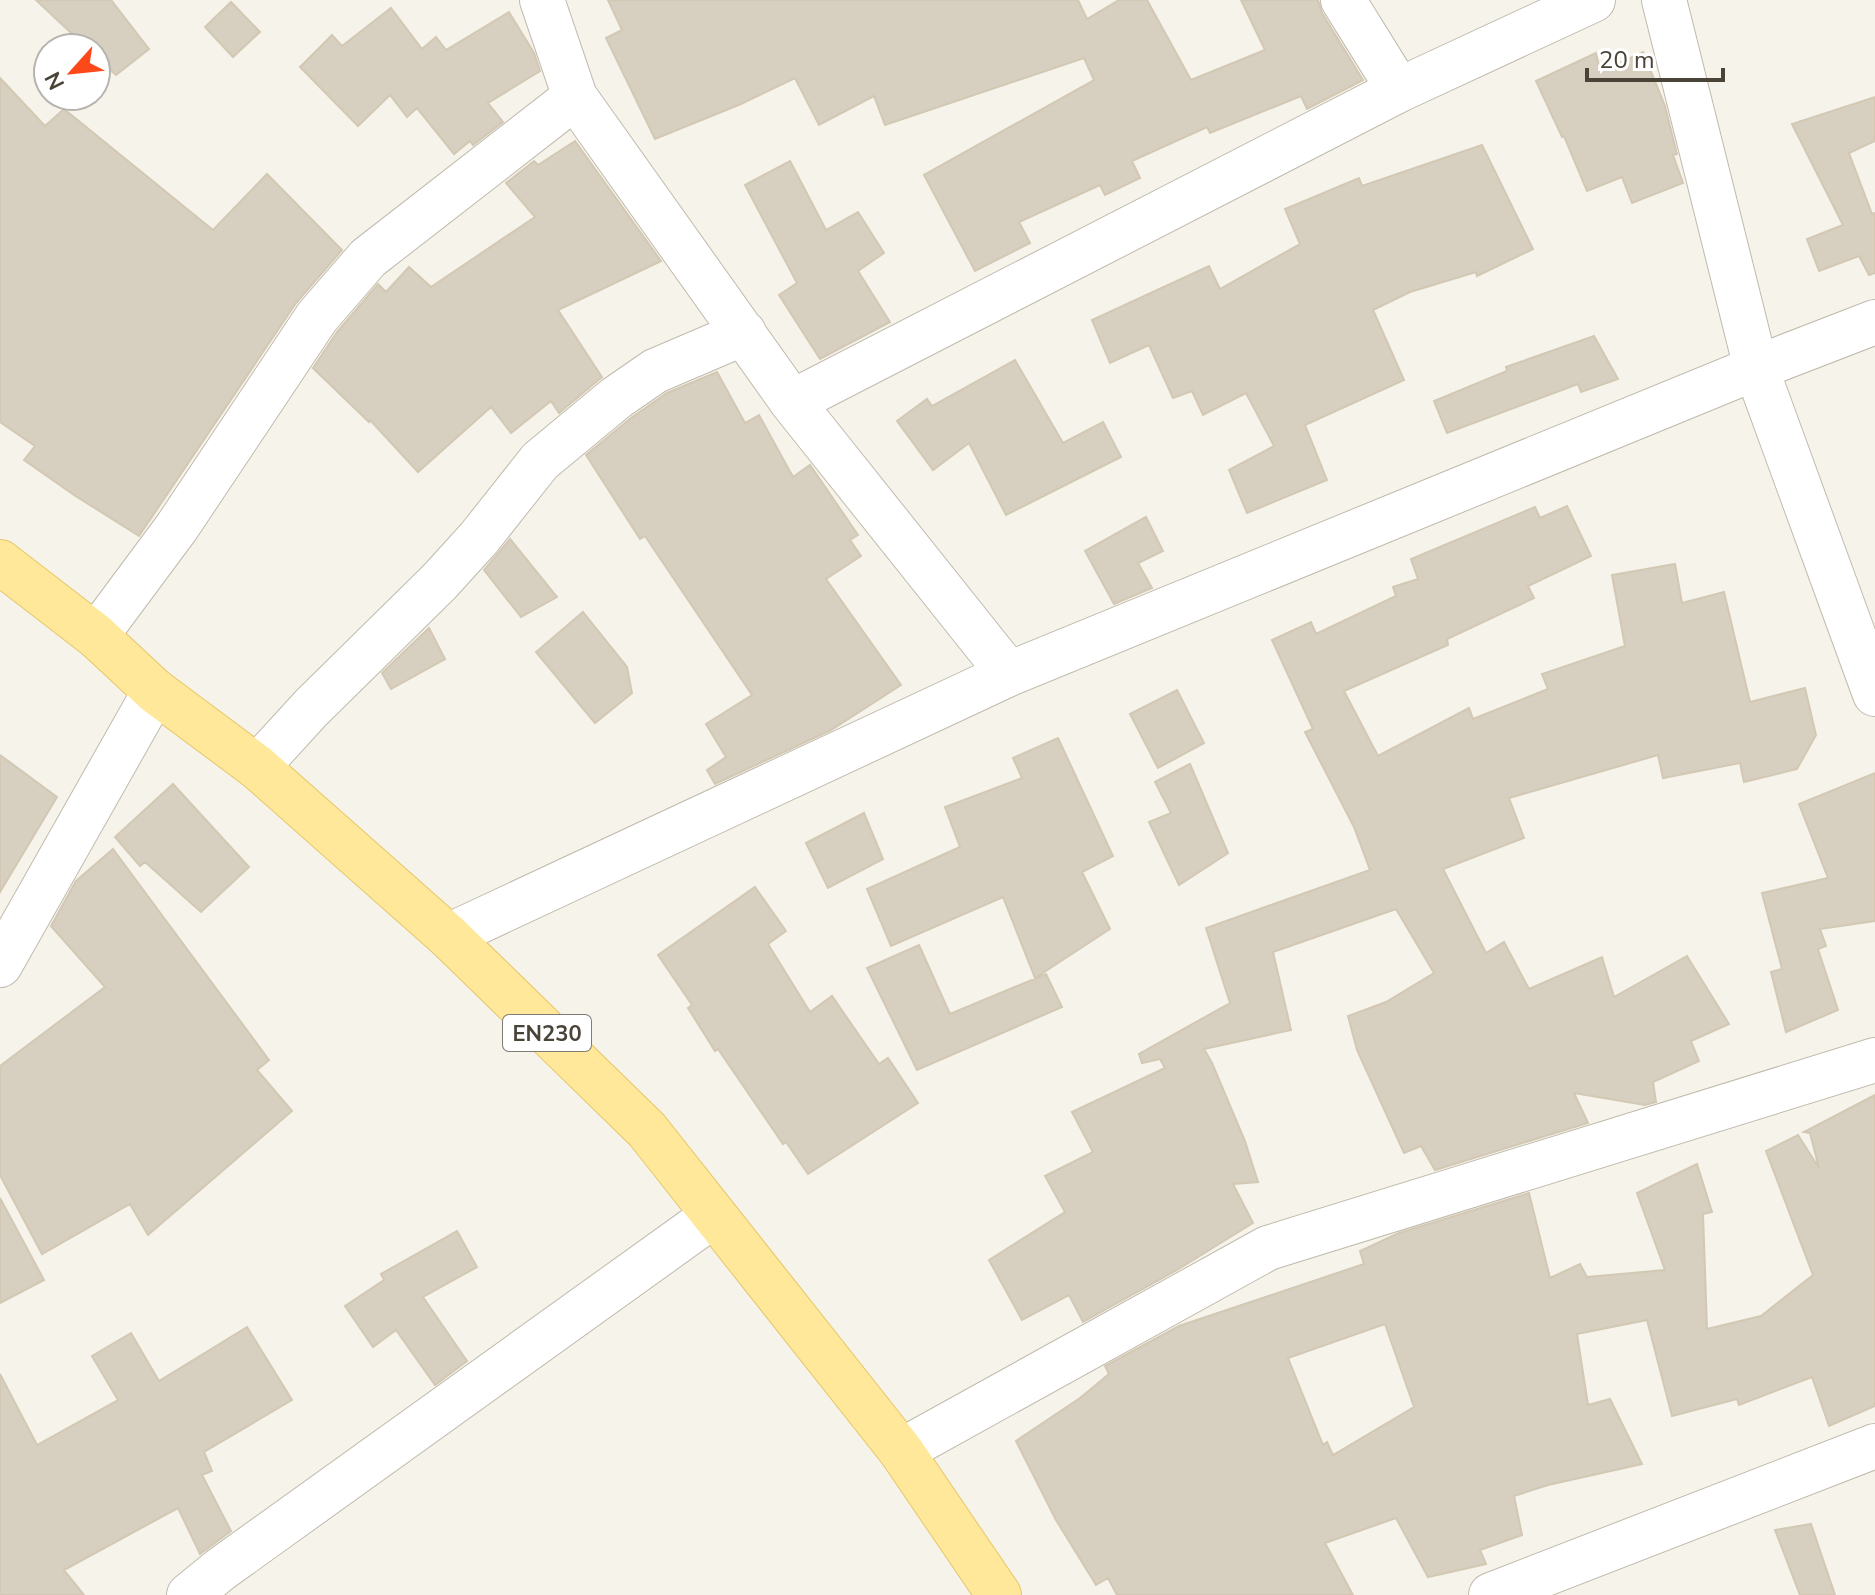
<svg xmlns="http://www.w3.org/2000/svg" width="1875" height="1595" viewBox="0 0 1875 1595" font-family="'Nunito Sans',sans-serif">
<rect width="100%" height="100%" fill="#f5f3ea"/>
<!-- building -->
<path fill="#d7cfc0" stroke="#d2c8b3" stroke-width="2" fill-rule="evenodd" d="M36,0H111L149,49L116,75L96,57V48H87Z
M608,0H1078L1087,19L1119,0H1147L1191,80L1265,50L1241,0H1318L1322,13L1363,80L1307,109L1301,96L1210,133L1207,127L1132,161L1140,178L1105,195L1100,185L1019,222L1030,243L975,271L924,175L1094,80L1084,58L885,125L874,96L819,125L795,78L741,104L655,139L606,38L622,30Z
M231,2L260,32L233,57L205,27Z
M391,8L422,49L436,37L446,50L509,12L534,53L540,71L488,103L503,122L473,145L470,141L454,154L417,108L407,117L390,95L358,126L300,67L332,35L342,46Z
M1643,52L1665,106L1677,154L1673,155L1683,183L1632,203L1622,177L1587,191L1564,136L1562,137L1536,81L1596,53L1600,72Z
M0,78L45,126L64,109L213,230L267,174L342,250L296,303L139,536L74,495L24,460L35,446L0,422Z
M1875,97V141L1849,153L1872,214L1875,213V273L1869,275L1859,256L1819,271L1807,239L1843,225L1792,124Z
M575,141L661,261L558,310L602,377L559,413L551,401L511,433L491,407L418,472L370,420L369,422L313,368L337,332L378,284L386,292L409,267L431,287L535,217L506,183L534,161L538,165Z
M1482,145L1533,249L1477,276L1476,272L1410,292L1373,310L1404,380L1305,425L1327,480L1247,513L1229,470L1274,446L1246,393L1203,415L1192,391L1173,398L1149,345L1110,363L1092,320L1209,266L1220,289L1300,244L1285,209L1359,178L1362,186Z
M790,161L826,230L858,212L884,253L858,271L890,322L820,359L779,295L797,283L745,185Z
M1594,336L1618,379L1581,392L1578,384L1447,433L1434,401L1507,371L1506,367Z
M1015,360L1063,443L1103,422L1121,457L1006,515L969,443L933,470L897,421L927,399L932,406Z
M717,372L745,423L759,415L793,477L810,465L858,535L850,540L861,556L826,579L901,685L831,730L715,784L707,770L726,757L706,724L752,695L645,536L640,539L586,455L631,418L667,393Z
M1567,506L1591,556L1528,586L1534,598L1447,639L1448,645L1344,691L1378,756L1469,708L1473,719L1548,689L1542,674L1625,646L1612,575L1675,564L1682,603L1724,592L1750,702L1805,688L1816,735L1797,769L1744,782L1740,763L1663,778L1658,755L1509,798L1524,838L1443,869L1486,953L1504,942L1529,989L1602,957L1614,997L1687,956L1729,1024L1691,1041L1699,1061L1653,1082L1656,1102L1645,1105L1574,1093L1588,1123L1435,1170L1421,1146L1404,1153L1357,1050L1348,1016L1386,1002L1434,973L1396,909L1273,952L1291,1030L1204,1049L1212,1063L1245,1141L1258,1182L1233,1184L1253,1223L1177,1270L1083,1322L1069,1295L1022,1320L989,1260L1065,1212L1045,1176L1093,1152L1072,1112L1165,1068L1160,1059L1142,1063L1139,1054L1230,1003L1206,928L1370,870L1354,827L1305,732L1313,729L1272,640L1311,622L1316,634L1396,596L1393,587L1418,579L1411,559L1535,507L1540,518Z
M1146,517L1163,551L1138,563L1152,588L1114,604L1085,551Z
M510,539L557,597L521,617L484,570Z
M583,612L627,667L632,693L595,723L536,652Z
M429,628L445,659L391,689L382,673Z
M1177,690L1204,743L1158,768L1130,714Z
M1058,738L1113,856L1082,872L1110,929L1035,978L1003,897L891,946L867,889L960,847L945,807L1022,778L1013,758Z
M0,755L57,797L0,892Z
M1190,764L1228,853L1179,885L1149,822L1171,813L1155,782Z
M1875,773V921L1820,929L1826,946L1818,949L1838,1010L1786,1032L1771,972L1782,969L1762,893L1828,878L1799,804Z
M173,784L249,867L201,912L145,862L140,866L115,837Z
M864,813L883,859L828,888L806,843Z
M113,849L269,1060L257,1070L292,1111L148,1235L130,1204L42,1254L0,1175V1066L105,987L51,926L76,881Z
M755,887L786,931L768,944L810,1012L832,996L879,1064L888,1058L918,1103L808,1174L786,1142L783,1144L718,1049L715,1051L688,1008L692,1005L658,955Z
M919,945L950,1014L1046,974L1062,1007L917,1070L867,968Z
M1875,1095V1406L1829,1426L1812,1377L1739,1405L1737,1399L1672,1416L1647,1320L1577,1334L1588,1405L1610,1399L1642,1464L1548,1485L1514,1496L1522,1535L1480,1550L1486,1564L1428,1577L1396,1518L1325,1543L1353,1595H1117L1108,1578L1096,1585L1056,1520L1016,1441L1080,1398L1109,1374L1105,1366L1179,1326L1364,1264L1360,1251L1399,1233L1529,1193L1550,1278L1580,1264L1587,1277L1665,1270L1637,1193L1697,1164L1712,1212L1703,1214L1707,1329L1761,1316L1813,1275L1766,1151L1798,1135L1819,1168L1810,1133L1804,1132ZM1385,1324L1414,1407L1333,1455L1327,1442L1323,1445L1288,1358Z
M0,1198L44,1280L0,1303Z
M457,1231L477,1267L423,1297L467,1361L435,1385L396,1330L373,1347L345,1306L384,1280L381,1274Z
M247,1327L292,1400L204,1452L212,1471L202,1475L231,1531L200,1554L178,1508L64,1570L84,1595H0V1374L37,1445L118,1400L92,1356L131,1333L159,1381Z
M1811,1524L1835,1595H1800L1775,1530Z"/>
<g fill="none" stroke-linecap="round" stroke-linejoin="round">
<defs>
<path id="minor" d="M542,0L575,97L792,402L1009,674
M1343,0L1399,90
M1664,0L1756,368L1875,694
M792,402L1399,90L1593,0
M96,636L177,527L317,317L368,258L575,97
M257,767L311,708L440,581L479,538L540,461L616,398L655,371L744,333
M448,936L1009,674L1756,368L1875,322
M0,965L155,691
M901,1451L1268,1248L1875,1060
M189,1595L221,1569L714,1215
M1491,1595L1875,1446"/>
<path id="major" d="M0,562L96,636L155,691L257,767L448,936L647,1130L901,1451L999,1595"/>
</defs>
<!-- minor casing -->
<use href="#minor" stroke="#c1bbad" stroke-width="46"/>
<!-- major casing -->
<use href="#major" stroke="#e6c768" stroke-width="46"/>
<!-- minor -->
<use href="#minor" stroke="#fff" stroke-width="44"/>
<!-- major -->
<use href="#major" stroke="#ffe89a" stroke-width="44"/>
</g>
<g text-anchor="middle" stroke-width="6" stroke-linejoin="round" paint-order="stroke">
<!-- shield labels -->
<rect fill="#fff" stroke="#807c74" stroke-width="2" x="503" y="1015" width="88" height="36" rx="6"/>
<g font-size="22" font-weight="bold" fill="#4a4438">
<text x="547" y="1041">EN230</text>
</g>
</g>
<!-- north arrow -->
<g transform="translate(72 72) rotate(243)"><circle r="38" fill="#ffffff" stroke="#b7b4af" stroke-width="2"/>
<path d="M0-6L14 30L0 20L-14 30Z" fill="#fd491a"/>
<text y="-12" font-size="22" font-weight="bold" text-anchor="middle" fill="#4a4438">N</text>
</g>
<!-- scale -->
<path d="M1587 68v12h136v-12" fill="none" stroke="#4a4438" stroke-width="4"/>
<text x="1599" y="68" font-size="24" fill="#4a4438" stroke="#ffffff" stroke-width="6" paint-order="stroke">20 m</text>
</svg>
